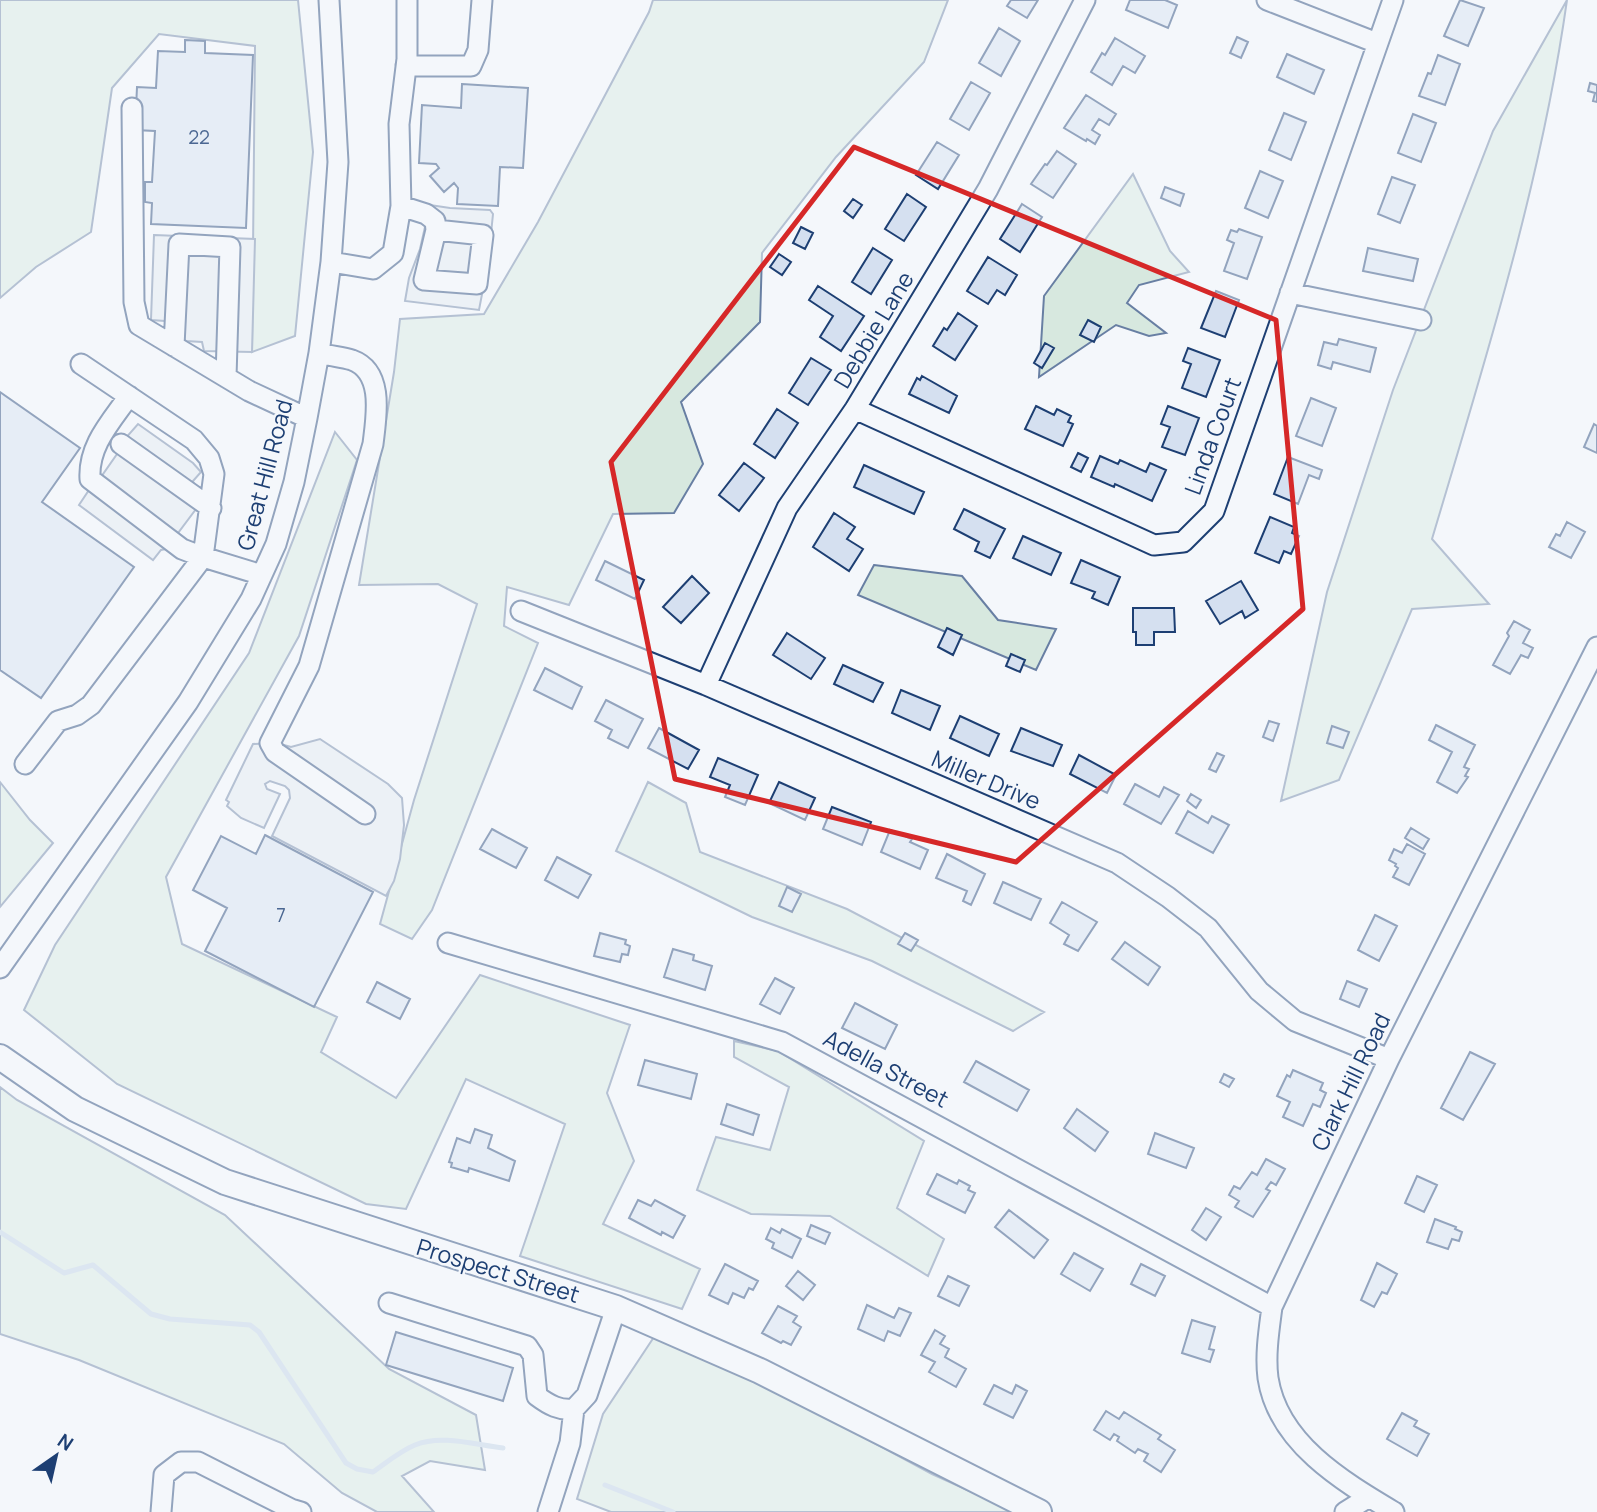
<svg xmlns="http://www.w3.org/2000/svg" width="1597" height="1512" viewBox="0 0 1597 1512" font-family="Manrope,sans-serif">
<rect width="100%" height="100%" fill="#f4f7fb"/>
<!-- green -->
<path fill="#d7e8df" stroke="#687fa3" stroke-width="2" d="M0,0H298L313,152L295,336L252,352L255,46L159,34L112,88L91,232L36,267L0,298Z
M653,0H948L924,62L836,157L762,253L760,322L681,402L703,464L674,513L613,514L569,605L507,587L504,626L538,643L432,910L412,939L380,924L414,800L477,604L438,584L359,585L394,372L400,319L484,314L538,222L649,12Z
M1567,0C1541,184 1485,361 1432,539L1489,604L1412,609L1339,780L1281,801L1327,592L1393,390L1493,131Z
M1133,174L1170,251L1189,272L1139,285L1127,303L1166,333L1149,336L1116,325L1039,377L1044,296Z
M335,432L357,460L299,636L166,877L182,944L337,1017L321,1052L396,1098L480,975L630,1025L607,1093L634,1161L603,1224L700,1269L682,1309L520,1256L565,1124L466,1079L406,1209L366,1204L117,1084L24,1010L55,945L249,653Z
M874,565L962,576L998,620L1056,629L1036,670L858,595Z
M0,782L30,820L53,843L0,907Z
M648,782L686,803L700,852L847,909L1044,1012L1013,1031L872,961L752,917L616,851Z
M734,1041L778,1051L924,1141L897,1208L944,1239L928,1276L830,1216L751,1214L697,1190L716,1137L770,1150L789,1087L734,1057Z
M0,1087L17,1100L225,1215L389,1369L476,1415L485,1470L430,1461L402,1476L434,1512H377L342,1493L284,1444L79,1360L0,1334Z
M654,1337L769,1386L932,1474L1016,1512H611L577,1499L603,1414Z"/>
<!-- parking -->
<path fill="#e3e8f0" stroke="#687fa3" stroke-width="2" d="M430,205L450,208L490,210L493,214L488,263L479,310L405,301L409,278L420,249Z
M154,235L255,239L252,352L204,351L202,342L186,341L165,321L151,320Z
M138,424L193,463L201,472L193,481L194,485L198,488L204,487L196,509L166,549L161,550L153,560L79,505L99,475L103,474L117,454L116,449Z
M320,739L388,784L402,798L404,825L400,859L394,881L386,896L272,836L290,798L289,790L285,786L270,781L265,784L267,789L280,794L264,828L241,818L227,806L229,802L226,800L253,744L277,743L291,747Z"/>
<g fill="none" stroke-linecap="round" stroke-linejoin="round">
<!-- stream -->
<path stroke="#bed0e5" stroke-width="5" d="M0,1232L64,1273L93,1265L151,1314L170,1319L250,1325L259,1332L346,1463L357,1469L373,1472C386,1463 400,1451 415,1445C441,1434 476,1445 503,1448
M605,1485L673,1512"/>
</g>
<!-- building -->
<path fill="#d5e0f0" stroke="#1d3f73" stroke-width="2" d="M1011,0H1038L1027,18L1007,6Z
M1130,0H1165L1177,5L1168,28L1126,10Z
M1460,0L1484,8L1468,46L1444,36Z
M999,28L1020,41L1001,76L979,63Z
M1237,37L1248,42L1241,58L1230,53Z
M1115,38L1145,56L1135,73L1123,66L1112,85L1091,72L1102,53L1105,55Z
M185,40L205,41V53L253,55L246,228L151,224L152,203L145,202V182H152L155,131L135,130L137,87L156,88L158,51L185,52Z
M1287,54L1324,70L1314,94L1277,77Z
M1438,55L1460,64L1445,105L1419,96L1428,73L1431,74Z
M971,82L990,93L969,130L950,119Z
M1590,83L1597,85V102L1593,101L1595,93L1588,91Z
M462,84L528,88L523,168L500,167L498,206L457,204L458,188L454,183L444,192L430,176L439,168L436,164L419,163L422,105L461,108Z
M1086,95L1116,114L1109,125L1099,119L1092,130L1100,135L1095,144L1087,139L1086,141L1064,128Z
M1284,113L1306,122L1291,160L1269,150Z
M1413,114L1436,123L1421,162L1398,153Z
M937,142L959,155L938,189L916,175Z
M1057,151L1076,164L1053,198L1031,184L1045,164L1047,165Z
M1260,171L1283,181L1268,218L1245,208Z
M1392,177L1415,185L1400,223L1378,214Z
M1165,187L1184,194L1180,206L1161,198Z
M907,194L926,207L904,241L885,229Z
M853,199L862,205L853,218L844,211Z
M1022,204L1042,217L1020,252L1000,239Z
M801,227L813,233L805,249L793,243Z
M1239,229L1262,237L1247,279L1224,271L1234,243L1227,240L1231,230L1237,232Z
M873,248L892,260L871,294L852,282Z
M1368,248L1418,259L1413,281L1363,271Z
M779,254L791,262L782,275L770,267Z
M988,257L1017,275L1005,295L997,290L988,304L967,291Z
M818,286L864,316L841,351L820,337L833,316L809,300Z
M1216,291L1239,300L1225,337L1201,328Z
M958,313L977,326L955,360L933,346L944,328L947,330Z
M1088,320L1101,327L1094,342L1080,335Z
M1339,339L1376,348L1370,372L1333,362L1331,369L1318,365L1324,342L1337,345Z
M1045,343L1054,348L1042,368L1034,363Z
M1188,348L1220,360L1206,397L1182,388L1191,364L1183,361Z
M811,358L831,370L808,405L789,393Z
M922,376L957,396L949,413L909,394L917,378L920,380Z
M0,392L80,448L42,502L134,567L41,698L0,670Z
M1311,398L1336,408L1322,446L1296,436Z
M1036,406L1054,415L1057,409L1071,416L1068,422L1073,424L1063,446L1025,429Z
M1168,406L1199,418L1185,455L1162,447L1170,427L1161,424Z
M777,409L798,423L775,458L754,444Z
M1594,424L1597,426V453L1584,447Z
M1078,453L1088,458L1081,472L1071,467Z
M1100,456L1118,464L1120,460L1146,472L1150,463L1166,470L1152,501L1115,484L1114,487L1091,477Z
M1288,457L1322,470L1319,479L1309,475L1298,504L1274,494Z
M744,463L764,478L739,511L719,495Z
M864,465L924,492L914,514L854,487Z
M964,509L1005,529L990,558L975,551L979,542L954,529Z
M834,513L855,527L847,539L863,549L849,571L813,547Z
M1270,517L1294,527L1292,533L1299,536L1291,554L1284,551L1279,563L1255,553Z
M1567,522L1585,532L1571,558L1549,547L1556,534L1560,536Z
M1023,536L1061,553L1051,575L1013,558Z
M1081,560L1120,577L1108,605L1092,598L1095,592L1071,583Z
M605,561L644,580L635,599L596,580Z
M692,576L709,593L681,623L663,607Z
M1241,581L1258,610L1245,618L1242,611L1220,624L1206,601Z
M1133,608H1174L1175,632H1154V645H1136V632H1133Z
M1514,621L1530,630L1523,643L1533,648L1528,658L1521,655L1510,674L1493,665L1509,636L1507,633Z
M947,628L962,635L953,655L938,647Z
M787,633L825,658L811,679L773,655Z
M1011,654L1025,660L1020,672L1006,666Z
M843,665L883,683L873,702L834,684Z
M545,668L582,687L572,709L534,690Z
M901,690L940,706L930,730L892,713Z
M606,700L643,719L628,748L608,738L612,730L595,721Z
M960,716L999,734L989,756L950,738Z
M1269,721L1279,724L1273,741L1263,737Z
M1436,725L1475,745L1464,767L1469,769L1465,776L1468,777L1457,793L1437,782L1452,752L1429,740Z
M1332,726L1349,732L1343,748L1327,743Z
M659,728L699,750L688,769L648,748Z
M1021,728L1062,745L1053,766L1011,751Z
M1217,753L1224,756L1216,772L1209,769Z
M1079,755L1116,775L1107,793L1070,774Z
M718,758L758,775L745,805L725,797L730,785L710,777Z
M779,782L815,798L805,820L769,803Z
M1135,784L1159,797L1164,787L1179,795L1161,824L1124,804Z
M1191,794L1201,800L1196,808L1187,801Z
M832,807L871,822L862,845L823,829Z
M1188,811L1208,823L1212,816L1229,825L1213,853L1176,833Z
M1411,828L1429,839L1423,849L1405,838Z
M492,829L527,848L516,868L480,849Z
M890,830L912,839L910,842L928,850L920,869L881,852Z
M265,835L373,892L314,1007L205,951L227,908L193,890L221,836L256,854Z
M1407,844L1425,854L1409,885L1393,877L1398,868L1395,866L1396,864L1389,860L1394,849L1402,853Z
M947,854L985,874L971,905L963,901L967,891L936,878Z
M557,857L591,875L578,898L545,880Z
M1003,882L1041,899L1031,920L994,903Z
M787,887L801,894L792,912L779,906Z
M1062,902L1097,922L1078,951L1064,944L1069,935L1050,923Z
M1375,915L1397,926L1379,961L1358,950Z
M600,933L626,940L625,944L630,946L628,955L622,954L620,962L594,956Z
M905,933L918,940L911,951L898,944Z
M1125,942L1160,967L1148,985L1112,959Z
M673,949L694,955L693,960L712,966L705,990L664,977Z
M775,978L794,988L780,1014L760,1004Z
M1347,981L1367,989L1359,1007L1340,999Z
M377,982L410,999L400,1019L367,1002Z
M855,1003L897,1025L885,1049L842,1028Z
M1470,1052L1495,1064L1463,1120L1441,1108Z
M645,1060L697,1074L691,1099L638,1085Z
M976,1061L1029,1090L1017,1111L964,1082Z
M1293,1070L1323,1083L1320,1090L1326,1093L1320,1107L1313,1104L1303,1126L1283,1117L1290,1102L1277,1096L1287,1075L1290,1077Z
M1224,1074L1234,1079L1229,1087L1220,1082Z
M727,1104L759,1115L753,1135L721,1124Z
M1077,1109L1108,1132L1095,1151L1064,1128Z
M475,1129L492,1135L488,1148L515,1161L509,1181L469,1168L468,1172L451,1167L452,1163L449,1162L457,1138L470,1143Z
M1155,1133L1194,1148L1186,1168L1148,1154Z
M1266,1159L1285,1169L1276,1185L1271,1182L1266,1189L1270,1191L1253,1217L1235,1207L1239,1201L1229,1195L1234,1186L1240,1189L1252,1172L1257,1175Z
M937,1174L957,1184L959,1180L970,1186L968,1190L975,1193L965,1213L927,1194Z
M1417,1176L1437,1185L1424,1212L1405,1203Z
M638,1200L651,1206L655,1200L685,1216L673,1238L662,1232L661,1235L629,1218Z
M1206,1208L1221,1217L1206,1240L1192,1230Z
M1009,1210L1048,1240L1034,1258L995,1227Z
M1435,1219L1456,1227L1455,1229L1462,1232L1459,1241L1452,1239L1448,1249L1427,1242Z
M811,1225L830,1233L825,1244L807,1236Z
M771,1228L780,1233L782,1229L801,1239L792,1258L772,1248L774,1243L766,1239Z
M1074,1253L1103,1269L1090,1291L1061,1274Z
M1377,1263L1397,1274L1387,1294L1382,1292L1374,1307L1361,1300Z
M725,1264L758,1281L753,1290L749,1288L744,1298L733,1293L728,1304L709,1295Z
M1141,1264L1165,1276L1155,1296L1131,1284Z
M798,1271L815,1285L803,1300L786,1286Z
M948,1276L969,1286L959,1306L938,1296Z
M867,1305L894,1318L899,1308L911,1313L900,1336L888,1331L884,1341L858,1329Z
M778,1306L797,1316L793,1322L801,1327L791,1345L783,1341L781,1343L762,1333Z
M1192,1320L1215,1327L1209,1349L1214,1350L1210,1362L1182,1353Z
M935,1330L945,1336L940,1344L949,1349L945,1357L966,1369L956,1387L929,1372L935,1362L921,1355Z
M396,1332L513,1368L503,1401L386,1365Z
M994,1385L1012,1394L1016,1385L1027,1391L1013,1418L984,1404Z
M1106,1411L1119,1419L1124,1412L1161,1435L1158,1439L1175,1450L1161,1472L1144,1461L1148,1454L1138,1449L1135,1453L1117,1441L1119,1437L1114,1434L1110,1440L1094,1430Z
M1402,1413L1417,1421L1414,1426L1429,1434L1417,1456L1387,1439Z"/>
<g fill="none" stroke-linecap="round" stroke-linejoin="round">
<defs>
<path id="minor" d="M1267,0L1377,43
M406,66H471L478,50L482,0
M132,108L134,302L139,325L249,391L307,418
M401,206L426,214L435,221L436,230L424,280L477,284L483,235L436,230
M331,262L373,269L393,253L401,206L399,124L407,59V0
M1290,293L1421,320
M174,346L179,244L230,247L226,377
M319,353C330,356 342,357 352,360C385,372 376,418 373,444L309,666L270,743L275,752L365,814
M81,364L194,440L209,458L214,474L203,557L262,575
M855,409L1154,545L1183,542L1214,511L1393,0
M121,444L211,508
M521,611L706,685L1117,863L1168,897L1208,928L1259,991L1295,1021L1389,1059
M706,685L787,508L855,409L988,189L1085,0
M25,764L58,721L77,715L91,705L203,557L182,549L90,479C88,446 110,423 129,396
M448,943L782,1042L1272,1307
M0,968L188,702L251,599L276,544L294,482L307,418L319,353L331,262L338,162L329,0
M389,1303L527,1346L533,1355L537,1396C549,1405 560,1411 574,1409
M574,1409L587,1395L616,1308
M161,1512L164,1475L181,1462H198L291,1509L301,1512
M548,1512L570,1443L574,1409
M1345,1512L1369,1497
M1394,1512C1342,1481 1278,1443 1268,1378C1265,1355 1269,1330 1272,1307L1389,1059L1597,647"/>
<path id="major" d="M0,1057L75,1109L225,1182L616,1308L760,1371L1039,1512"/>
</defs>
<!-- minor casing -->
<use href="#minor" stroke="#1d3f73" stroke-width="23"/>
<!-- major casing -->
<use href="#major" stroke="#1d3f73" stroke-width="28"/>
<!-- minor -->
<use href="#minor" stroke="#f4f7fb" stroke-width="19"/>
<!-- major -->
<use href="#major" stroke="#f4f7fb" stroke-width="24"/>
</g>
<!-- marked area -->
<path d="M0 0H1597V1512H0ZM854,147L1276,320L1303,609L1016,862L675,779L611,462Z" fill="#f4f7fb" fill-opacity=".55" fill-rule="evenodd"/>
<path fill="none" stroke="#d62828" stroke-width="5" stroke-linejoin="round" d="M854,147L1276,320L1303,609L1016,862L675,779L611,462Z"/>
<g text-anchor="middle" stroke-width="5" stroke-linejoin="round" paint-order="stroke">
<!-- number labels -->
<g font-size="19" fill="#4b6792">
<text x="199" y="144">22</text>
<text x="281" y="922">7</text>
</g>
<!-- street labels -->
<g font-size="23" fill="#1d3f73" stroke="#f4f7fb">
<text transform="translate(874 330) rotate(-59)" y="8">Debbie Lane</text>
<text transform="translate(1213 436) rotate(-70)" y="8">Linda Court</text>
<text transform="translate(265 475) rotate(-75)" y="8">Great Hill Road</text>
<text transform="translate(986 780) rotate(23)" y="8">Miller Drive</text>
<text transform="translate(886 1069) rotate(28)" y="8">Adella Street</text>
<text transform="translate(1351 1082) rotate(-64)" y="8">Clark Hill Road</text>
<text transform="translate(498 1271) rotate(17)" y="8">Prospect Street</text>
</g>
</g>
<!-- north arrow -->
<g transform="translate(56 1456) rotate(34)" stroke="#f4f7fb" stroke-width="5" paint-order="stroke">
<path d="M0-5L12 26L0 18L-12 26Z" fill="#1d3f73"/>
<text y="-10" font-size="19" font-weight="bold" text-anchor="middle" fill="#1d3f73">N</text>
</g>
</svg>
